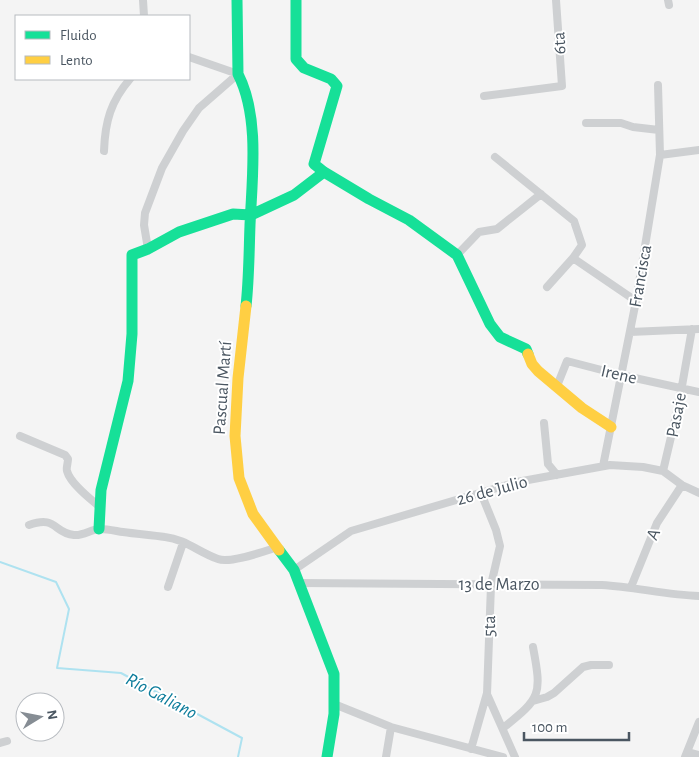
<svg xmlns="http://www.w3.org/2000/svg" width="699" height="757" viewBox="0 0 699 757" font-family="'Alegreya Sans',sans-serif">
<rect width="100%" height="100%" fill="#f4f4f4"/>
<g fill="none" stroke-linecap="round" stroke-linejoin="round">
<!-- stream -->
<path stroke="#aee2f0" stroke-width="2" d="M0,562L56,582L69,609L57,668L121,673L242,738L238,757"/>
<!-- street -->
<path stroke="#ced0d2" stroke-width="8" d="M143,0L144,16
M668,0L669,5
M484,96L562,86L556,0
M586,123H621L633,127L659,130
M104,151C105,121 111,101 130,79
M660,155L699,150
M495,157L574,221L582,245L573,258L547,287
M148,249L144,225L145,213L162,168L183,131L199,108L238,74L189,57
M457,255L479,232L497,229L541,194
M573,258L636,301
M630,332L699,329
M557,386L567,361L621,375L699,392
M544,423L548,464L557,475
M20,436L65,455L68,459C68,463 66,468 67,471C70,483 90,499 100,507
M603,466L636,301L660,155L658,85
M663,471L679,403L692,329
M481,493L496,530L500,546L491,585L487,694L515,757
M29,525C57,515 53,533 74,535C84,536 91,529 100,529C108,529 116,531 123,532C137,534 151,535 165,537C185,539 200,553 218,559C230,564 265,551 278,547
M294,570L351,531L517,482L610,465L643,467L663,471L682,485L699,493
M299,583L602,585C635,587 667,595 699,596
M168,587L183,543
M631,587L657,523L682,485
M533,701L547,697L554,693L583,667L591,665H609
M334,704L391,727L503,757
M503,728C541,698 542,695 533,647
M0,743L7,741
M471,749L487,693
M687,752L699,755
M386,757L391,727
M685,757L699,722"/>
<!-- fast -->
<path stroke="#16e098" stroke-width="11" d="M237,0L238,74C260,117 252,178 250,225C249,252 249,279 246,306
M296,0V59L304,68L331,79L337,86L314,164L324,172L369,199L409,220L457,255L490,324L500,337L526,349L528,354
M99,529L101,490L128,381L132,334V255L148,249L179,232L233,214L251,215L294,195L324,172
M279,550L294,570L334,674V714L327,757"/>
<!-- slow -->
<path stroke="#ffcf43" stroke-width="11" d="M246,306L238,378L235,436L239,478L253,514L279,550
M528,354L532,364L538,371L582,408L611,427"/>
</g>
<g text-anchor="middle" stroke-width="4" stroke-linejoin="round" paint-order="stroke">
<!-- street labels -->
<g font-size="18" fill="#4a5661" stroke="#fff">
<text transform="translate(559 43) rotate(-93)" y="6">6ta</text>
<text transform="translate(640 276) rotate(-80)" y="6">Francisca</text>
<text transform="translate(619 374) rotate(13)" y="6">Irene</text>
<text transform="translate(222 388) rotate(-86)" y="6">Pascual Martí</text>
<text transform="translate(676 415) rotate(-79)" y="6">Pasaje</text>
<text transform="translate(492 490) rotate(-15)" y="6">26 de Julio</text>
<text transform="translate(653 534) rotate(-66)" y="6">A</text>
<text x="499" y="590">13 de Marzo</text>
<text transform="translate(489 626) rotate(-89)" y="6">5ta</text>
</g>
<!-- water labels -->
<g font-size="19" font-style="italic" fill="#0c7c9b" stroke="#fff">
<text transform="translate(162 695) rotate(28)" y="7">Río Galiano</text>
</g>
</g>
<!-- legend -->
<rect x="15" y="15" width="175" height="65" fill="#ffffff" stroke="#b7bbc0"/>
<rect x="25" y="31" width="25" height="8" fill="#16e098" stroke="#b7bbc0"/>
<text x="60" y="40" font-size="15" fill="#4a5661">Fluido</text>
<rect x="25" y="56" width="25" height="8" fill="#ffcf43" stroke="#b7bbc0"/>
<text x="60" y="65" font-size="15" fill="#4a5661">Lento</text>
<!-- north arrow -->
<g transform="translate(40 717) rotate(80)"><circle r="24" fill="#ffffff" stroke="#b7bbc0"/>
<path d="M0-4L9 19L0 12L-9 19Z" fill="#868d94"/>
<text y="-8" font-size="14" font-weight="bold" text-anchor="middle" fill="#4a5661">N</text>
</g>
<!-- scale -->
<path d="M524 732v8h105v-8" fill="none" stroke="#4a5661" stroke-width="2.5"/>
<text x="532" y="732" font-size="15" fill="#4a5661" stroke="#ffffff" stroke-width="4" paint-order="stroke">100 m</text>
</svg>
